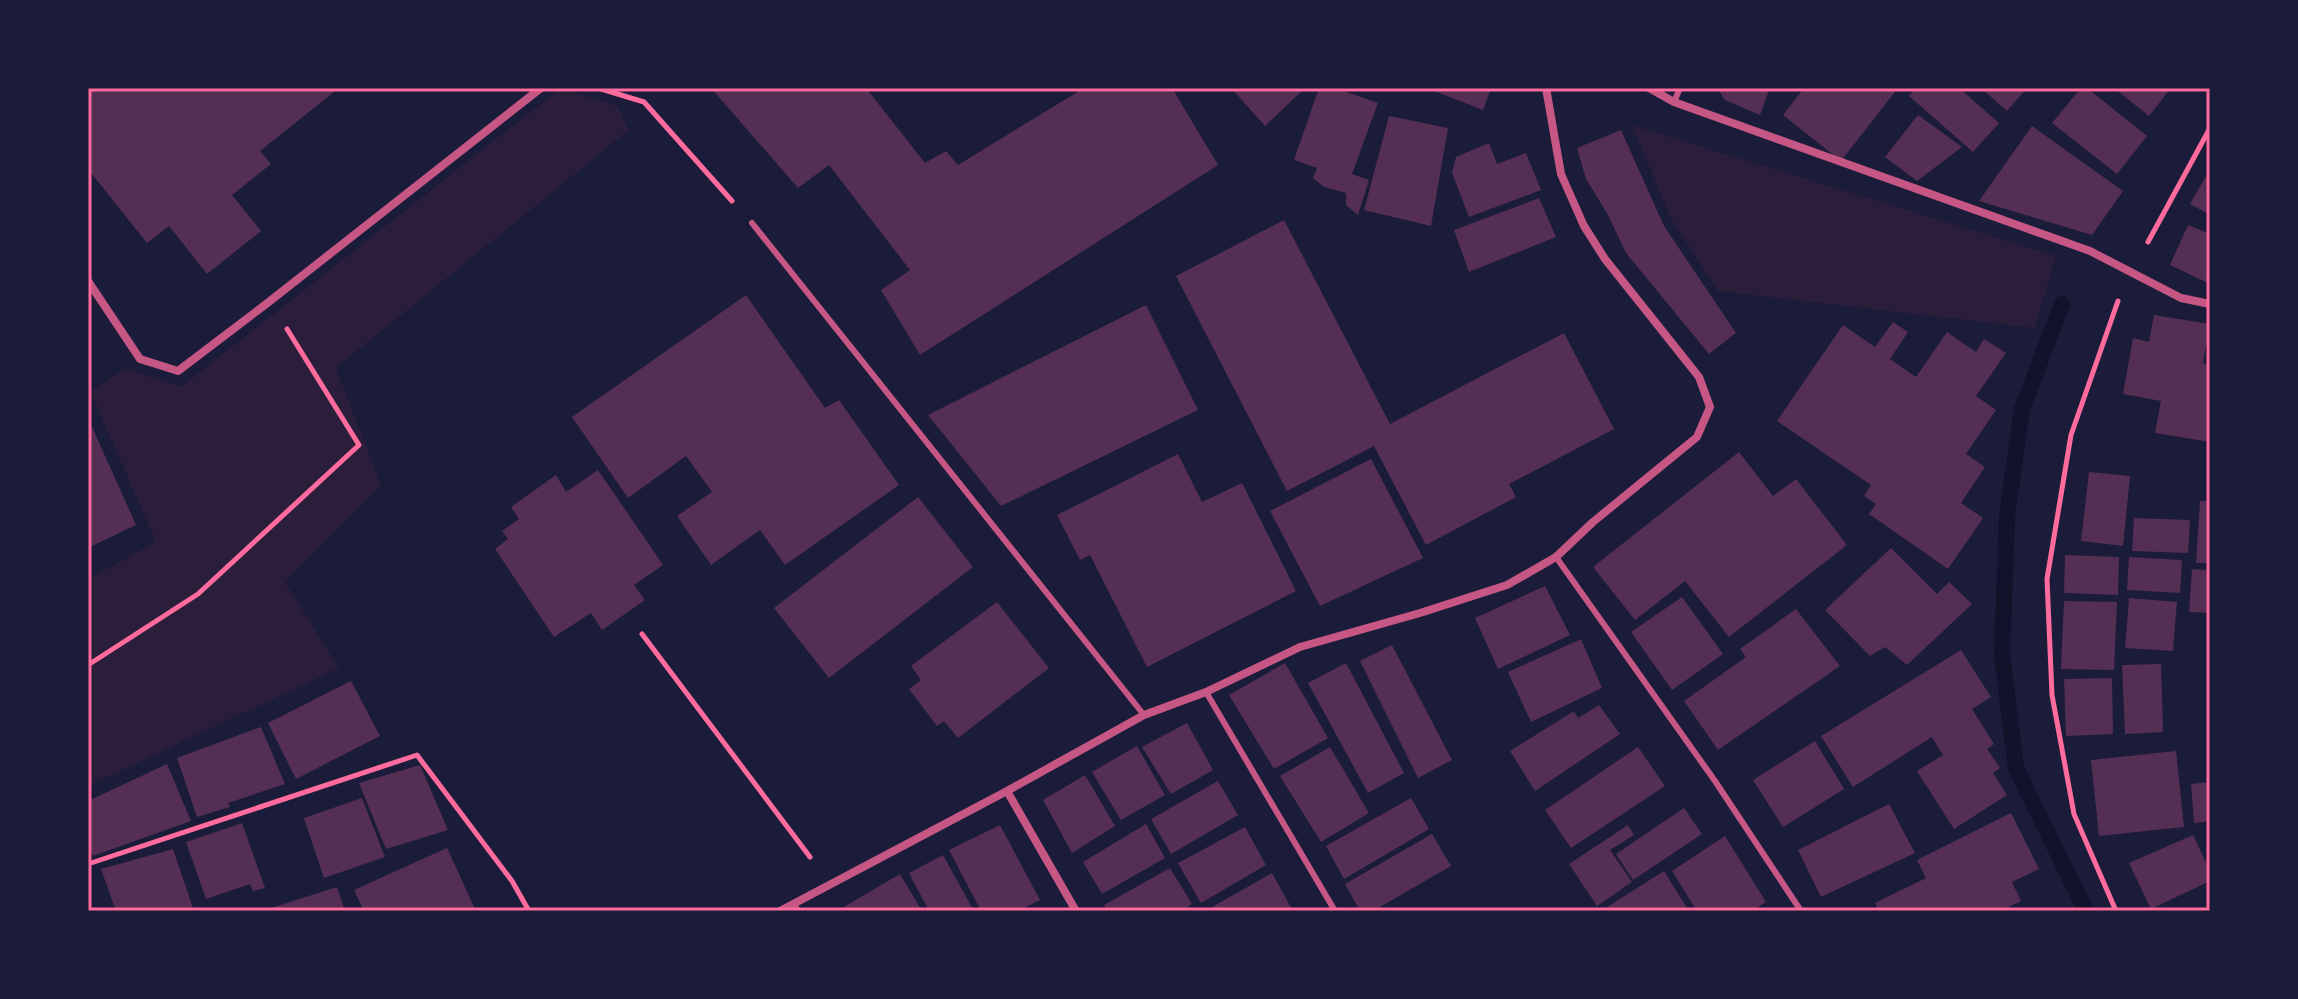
<svg xmlns="http://www.w3.org/2000/svg" width="2298" height="999" viewBox="0 0 2298 999" font-family="'Open Sans',sans-serif">
<rect width="100%" height="100%" fill="#1b1b3a"/>
<!-- green -->
<path fill="#2a1e3b" d="M561,88L617,106L629,130L336,368L381,485L285,582L339,668L88,786V579L156,542L90,391L125,369L182,386Z
M1632,125L2056,256L2035,328L1718,291L1671,219Z"/>
<g fill="none" stroke-linecap="round" stroke-linejoin="round">
<!-- stream -->
<path stroke="#12122b" stroke-width="16" d="M2062,304L2022,409L2007,516L2002,654L2016,768L2086,911"/>
</g>
<!-- building -->
<path fill="#542f53" d="M88,88H339L260,151L271,164L232,195L261,231L207,274L169,226L147,243L88,169Z
M711,88H866L925,163L946,151L958,165L1084,88H1172L1218,165L920,355L881,290L910,270L829,165L798,188Z
M1231,88H1305L1265,126Z
M1319,88H1335L1378,103L1352,174L1369,180L1358,215L1346,205V193L1324,187L1313,178L1317,168L1294,160Z
M1427,88H1491L1483,110Z
M1717,88H1770L1760,115L1725,100Z
M1804,88H1898L1841,161L1783,115Z
M1916,88H1959L1999,123L1973,152L1909,96Z
M1981,88H2027L2007,111Z
M2081,88H2087L2147,136L2117,174L2052,123Z
M2114,88H2171L2149,116Z
M1918,115L1962,147L1917,181L1885,157Z
M1389,116L1448,128L1431,226L1364,210Z
M2032,126L2123,191L2092,235L1979,201Z
M1621,130L1664,226L1736,333L1709,354L1626,253L1607,213L1586,179L1577,148Z
M1489,143L1497,164L1526,153L1541,190L1469,217L1452,173L1456,157Z
M2210,169V215L2190,204Z
M1539,198L1556,237L1469,272L1454,230Z
M1284,220L1390,424L1564,333L1614,429L1509,484L1516,497L1426,545L1374,446L1287,491L1176,276Z
M2188,225L2210,234V284L2170,265Z
M746,295L825,408L839,400L899,485L785,565L760,530L711,565L677,516L712,492L686,456L628,498L572,417Z
M1146,305L1198,410L1001,506L928,415Z
M2154,315L2210,324L2203,363L2210,365V442L2155,433L2161,401L2123,394L2133,338L2149,342Z
M1893,322L1908,332L1890,359L1916,377L1947,332L1976,352L1984,339L2006,353L1976,396L1996,410L1966,454L1985,467L1961,503L1983,518L1948,569L1869,514L1876,504L1864,496L1871,485L1777,421L1843,325L1875,347Z
M88,418L136,525L88,548Z
M1739,452L1773,496L1796,479L1847,545L1729,637L1685,581L1635,620L1593,567Z
M1178,454L1202,502L1242,483L1296,591L1147,667L1090,555L1080,560L1057,515Z
M1371,459L1423,558L1320,606L1270,511Z
M598,470L663,565L634,585L645,600L602,630L591,613L554,637L495,549L508,539L502,531L519,519L511,507L556,475L566,492Z
M2089,472L2130,476L2123,546L2081,541Z
M918,497L973,567L829,678L774,608Z
M2200,501H2210V563H2196Z
M2134,518L2190,520L2188,553L2132,551Z
M1891,548L1937,594L1949,582L1972,604L1907,665L1885,647L1870,656L1825,610Z
M2065,555L2119,557L2118,595L2064,593Z
M2129,557L2182,560L2180,593L2127,590Z
M2192,569L2210,570V613L2189,612Z
M1545,586L1570,635L1498,669L1475,618Z
M1682,597L1723,654L1672,690L1631,632Z
M2129,598L2177,602L2173,651L2125,648Z
M2064,601L2117,602L2114,670L2061,669Z
M997,602L1049,668L958,738L944,721L937,726L909,689L921,680L911,666Z
M1796,609L1840,666L1718,750L1684,701L1746,657L1740,649Z
M1581,639L1602,688L1531,722L1508,672Z
M1392,645L1452,760L1418,778L1360,661Z
M1961,650L1991,697L1972,709L1994,744L1987,749L2000,768L1993,773L2007,795L1954,829L1917,771L1943,755L1932,737L1853,787L1821,736Z
M1285,663L1328,738L1274,769L1229,695Z
M1346,663L1404,773L1368,793L1308,683Z
M2161,664L2163,732L2125,734L2122,665Z
M2112,678L2113,734L2066,736L2064,679Z
M351,681L380,736L296,779L268,723Z
M1599,705L1620,734L1535,791L1510,751L1574,711L1578,718Z
M1187,723L1213,770L1171,794L1142,747Z
M261,727L285,784L228,803L230,807L197,817L177,758Z
M1815,741L1844,789L1783,827L1753,780Z
M1137,746L1165,795L1121,820L1092,772Z
M1330,747L1369,813L1321,842L1280,776Z
M1638,747L1665,786L1571,848L1545,810Z
M2176,751L2184,827L2099,836L2091,760Z
M167,764L191,821L93,856L88,845V801Z
M420,765L448,830L386,849L359,783Z
M1085,775L1115,826L1072,853L1043,800Z
M1218,781L1238,815L1171,854L1151,819Z
M2210,782V821L2194,823L2191,784Z
M362,798L385,857L324,878L304,818Z
M1411,798L1429,829L1344,879L1326,846Z
M1889,804L1915,853L1821,897L1798,850Z
M1684,808L1702,834L1633,880L1616,854Z
M2011,813L2039,869L2012,882L2021,901L2001,911H1879L1875,903L1926,878L1917,860Z
M242,823L265,888L253,891L250,884L206,899L186,842Z
M1146,824L1165,858L1102,894L1083,862Z
M1000,825L1040,900L1018,911H981L949,850Z
M1628,825L1634,835L1610,850L1632,882L1597,906L1569,864Z
M1245,827L1266,865L1201,903L1178,863Z
M1432,834L1451,866L1373,911H1360L1345,884Z
M2193,835L2210,871V881L2151,909L2129,863Z
M1725,836L1766,902L1752,911H1697L1672,871Z
M447,848L476,911H364L354,890Z
M173,849L194,911H116L101,869Z
M943,855L974,911H929L909,873Z
M1170,868L1192,904L1181,911H1108L1104,905Z
M1664,871L1689,911H1609L1607,907Z
M1272,873L1293,911H1205Z
M900,874L922,911H837Z
M337,887L345,911H275L274,907Z"/>
<g fill="none" stroke-linecap="round" stroke-linejoin="round">
<!-- path -->
<path stroke="#ff6b9d" stroke-width="5" d="M598,88L644,102L732,201
M2148,242L2210,128
M642,634L810,857
M88,665L198,594L359,445L287,329
M88,864L417,755L512,881L529,911
M2116,911L2074,814L2052,695L2047,579L2071,435L2118,301"/>
<!-- service -->
<path stroke="#c65784" stroke-width="6" d="M1674,102L1680,88
M752,223L1144,715
M1556,557L1715,781L1801,911
M1206,692L1335,911
M794,904L798,911"/>
<!-- minor -->
<path stroke="#c65784" stroke-width="8" d="M1649,88L1674,102L2090,251L2181,298L2210,304
M88,281L140,359L178,371L270,301L541,88
M1007,791L1076,911
M780,911L1007,791L1144,715L1206,692L1300,647L1420,613L1507,585L1556,557L1593,522L1697,437L1710,407L1699,377L1605,259L1584,226L1561,174L1546,88"/>
</g>
<!-- border -->
<rect width="2298" height="999" fill="none" stroke="#1b1b3a" stroke-width="180"/>
<rect x="90" y="90" width="2118" height="819" fill="none" stroke="#ff6b9d" stroke-width="3"/>
</svg>
